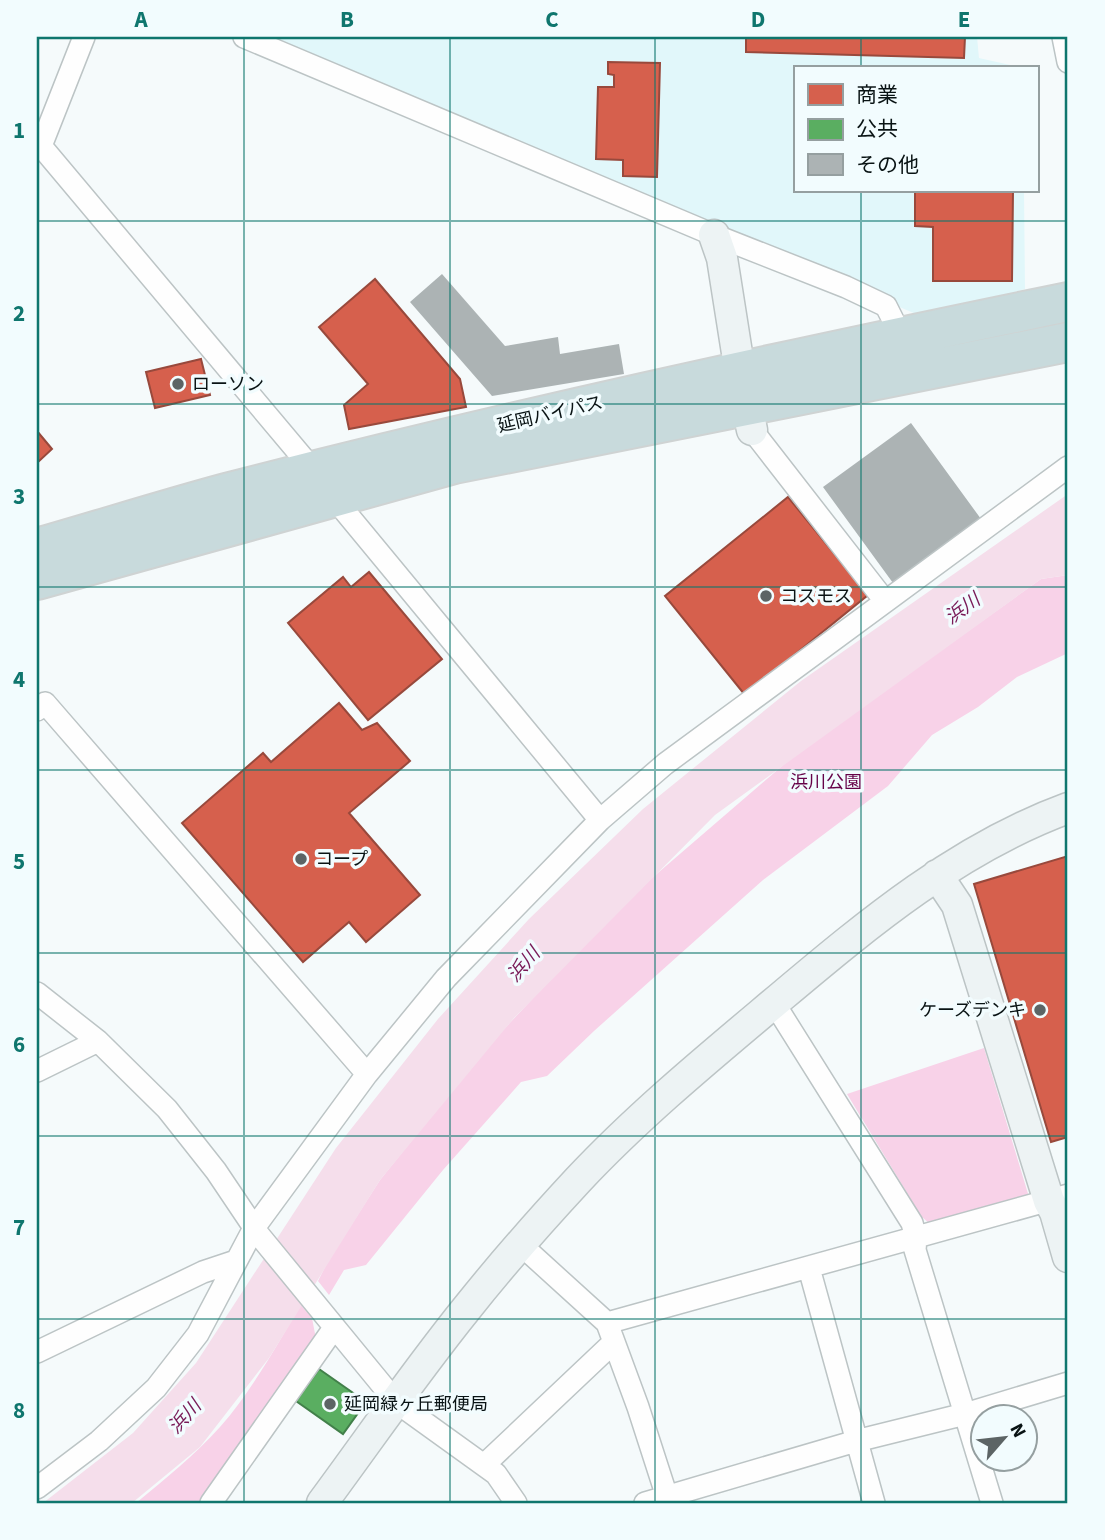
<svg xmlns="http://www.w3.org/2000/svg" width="1105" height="1540" viewBox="0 0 1105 1540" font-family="'Source Sans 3','Noto Sans JP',sans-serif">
<rect width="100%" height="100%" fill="#f5fafb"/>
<!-- built -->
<path fill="#e1f7fa" d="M265,37H977L979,58L1023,68H795V191H1024L1025,289L923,317Z"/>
<!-- green -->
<path fill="#f8d2e8" d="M1068,575V653L1017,677L978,707L932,735L888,786L763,880L594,1031L547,1076L521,1082L443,1170L366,1265L344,1270L329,1295L318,1281L327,1263L380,1180L487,1047L590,938L652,878L796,754L1041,579Z
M984,1048L1029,1197L931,1225L921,1216L847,1094Z
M301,1305L312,1318L316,1339L200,1502L136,1503C165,1479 195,1455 220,1427C252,1391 276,1346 301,1305Z"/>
<!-- water -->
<path fill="#f5deeb" d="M1068,494V575L1041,579L715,815L514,1018L380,1180L269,1358L200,1447L132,1503H43L133,1433L196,1363L336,1148L438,1019L529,919L643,809L801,681Z"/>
<!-- shops -->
<path fill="#d6604d" stroke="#98493c" stroke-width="2" d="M746,37H965L964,58L746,52Z
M608,62L660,63L657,177L623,176V160L596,159L598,87H614V75L608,74Z
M915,191H1013L1012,281H933V227L915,226Z
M375,279L460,379L466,407L349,429L344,405L368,384L319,327Z
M201,359L210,395L155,408L146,372Z
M37,431L52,449L37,463Z
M788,497L868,595L745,695L665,596Z
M369,572L442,659L368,720L288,623L343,577L351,587Z
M339,703L362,730L377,723L410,761L349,813L420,895L366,942L349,922L303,962L182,823L263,753L271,762Z
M1068,856V1137L1051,1142L974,884Z"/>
<!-- public -->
<path fill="#5aae61" stroke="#42804a" stroke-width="2" d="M319,1369L366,1402L343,1434L296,1401Z"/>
<!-- building -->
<path fill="#acb3b4" d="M442,274L505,346L558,337L560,354L619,344L624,374L492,396L410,302Z
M911,423L981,519L893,583L823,487Z"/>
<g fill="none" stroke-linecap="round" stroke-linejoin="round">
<defs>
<path id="street" d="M84,37L41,146L314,471
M244,37L714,235L846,287L886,306L901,336
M1063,37L1068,62
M752,430L885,601
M333,497L600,820
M37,710L45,703L367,1074
M37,993L98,1041L167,1109L216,1171L259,1235L396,1402L496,1474L516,1503
M774,1003L912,1223L916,1238L915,1250L992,1503
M37,1071L98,1041
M520,1244L607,1323L638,1407L669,1503
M809,1268L874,1503
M607,1323L1068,1195
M37,1352L203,1272L236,1261
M484,1465L614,1342
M37,1488L99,1441L156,1388L198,1334L254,1228L367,1074L446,978L600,820L665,764L1068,467
M211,1503L334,1328
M645,1503L856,1441L965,1414L1068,1383"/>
<path id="secondary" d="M714,235L722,258L740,372L752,430
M937,875L957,905L1049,1201L1055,1212L1068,1257
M322,1503C370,1438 416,1371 467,1308C502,1264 540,1221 578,1180C641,1113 712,1055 782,996C870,922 959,848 1068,808"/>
<path id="highway" d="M37,548C100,530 163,510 226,493C505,421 786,360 1068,302
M37,580L454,464L1068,342"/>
</defs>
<!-- street casing -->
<use href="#street" stroke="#bcc4c5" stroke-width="24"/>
<!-- secondary casing -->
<use href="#secondary" stroke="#bcc4c5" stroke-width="33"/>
<!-- highway casing -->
<use href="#highway" stroke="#cfd3d3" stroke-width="42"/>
<!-- street -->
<use href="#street" stroke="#fefefe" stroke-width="21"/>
<!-- secondary -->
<use href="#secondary" stroke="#edf3f4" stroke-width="30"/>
<!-- highway -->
<use href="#highway" stroke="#c8dadc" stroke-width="38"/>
</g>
<!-- grid -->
<path fill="none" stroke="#0f766e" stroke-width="2" stroke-opacity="0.55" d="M244,37V1503M450,37V1503M655,37V1503M861,37V68M861,191V1503M37,221H1068M37,404H1068M37,587H1068M37,770H1068M37,953H1068M37,1136H1068M37,1319H1068"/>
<!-- markers -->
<g fill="#5c6465" stroke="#f2fcfe" stroke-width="2.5">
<circle cx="178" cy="384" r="7"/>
<circle cx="766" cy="596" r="7"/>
<circle cx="301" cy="859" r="7"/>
<circle cx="1040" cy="1010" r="7"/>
<circle cx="330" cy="1404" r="7"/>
</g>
<g text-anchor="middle" stroke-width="7" stroke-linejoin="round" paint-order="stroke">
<!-- poi labels -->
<g font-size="18" fill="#091314" stroke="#f2fcfe" text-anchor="start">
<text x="192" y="390">ローソン</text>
<text x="780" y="602">コスモス</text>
<text x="315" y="865">コープ</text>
<text x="1026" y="1016" text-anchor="end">ケーズデンキ</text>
<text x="344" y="1410">延岡緑ヶ丘郵便局</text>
</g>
<!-- street labels -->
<g font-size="18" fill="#091314" stroke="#f2fcfe">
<text transform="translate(550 414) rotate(-13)" y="6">延岡バイパス</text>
</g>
<!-- park labels -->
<g font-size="18" fill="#660248" stroke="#f2fcfe">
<text x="826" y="788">浜川公園</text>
</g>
<!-- water labels -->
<g font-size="19" font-style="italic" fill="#791b58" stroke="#f2fcfe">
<text transform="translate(962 608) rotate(-36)" y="7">浜川</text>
<text transform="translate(523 964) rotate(-49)" y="7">浜川</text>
<text transform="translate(184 1416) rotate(-48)" y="7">浜川</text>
</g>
</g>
<!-- border -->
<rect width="1105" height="1540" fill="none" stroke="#f2fcfe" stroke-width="77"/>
<!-- legend -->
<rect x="794" y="66" width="245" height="126" fill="#f2fcfe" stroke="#959fa0" stroke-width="2"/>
<rect x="808" y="84" width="35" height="21" fill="#d6604d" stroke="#959fa0" stroke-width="2"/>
<text x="856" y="102" font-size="21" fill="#091314">商業</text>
<rect x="808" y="119" width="35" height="21" fill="#5aae61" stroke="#959fa0" stroke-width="2"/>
<text x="856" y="136" font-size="21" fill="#091314">公共</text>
<rect x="808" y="154" width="35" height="21" fill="#acb3b4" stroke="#959fa0" stroke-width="2"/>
<text x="856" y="172" font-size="21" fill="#091314">その他</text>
<!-- north arrow -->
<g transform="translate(1004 1438) rotate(62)"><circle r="33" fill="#f2fcfe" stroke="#959fa0" stroke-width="2"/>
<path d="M0-5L12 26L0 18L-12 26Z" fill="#5c6465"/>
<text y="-10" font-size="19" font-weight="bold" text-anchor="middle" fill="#091314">N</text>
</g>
<rect x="38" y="38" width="1028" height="1464" fill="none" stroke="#0f766e" stroke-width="2.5"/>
<g font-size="23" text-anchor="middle" font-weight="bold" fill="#0f766e">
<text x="141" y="27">A</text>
<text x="347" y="27">B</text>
<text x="552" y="27">C</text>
<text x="758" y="27">D</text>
<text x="964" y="27">E</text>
<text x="19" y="138">1</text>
<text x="19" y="321">2</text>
<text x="19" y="504">3</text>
<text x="19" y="687">4</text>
<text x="19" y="869">5</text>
<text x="19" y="1052">6</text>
<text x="19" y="1235">7</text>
<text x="19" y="1418">8</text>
</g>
</svg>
